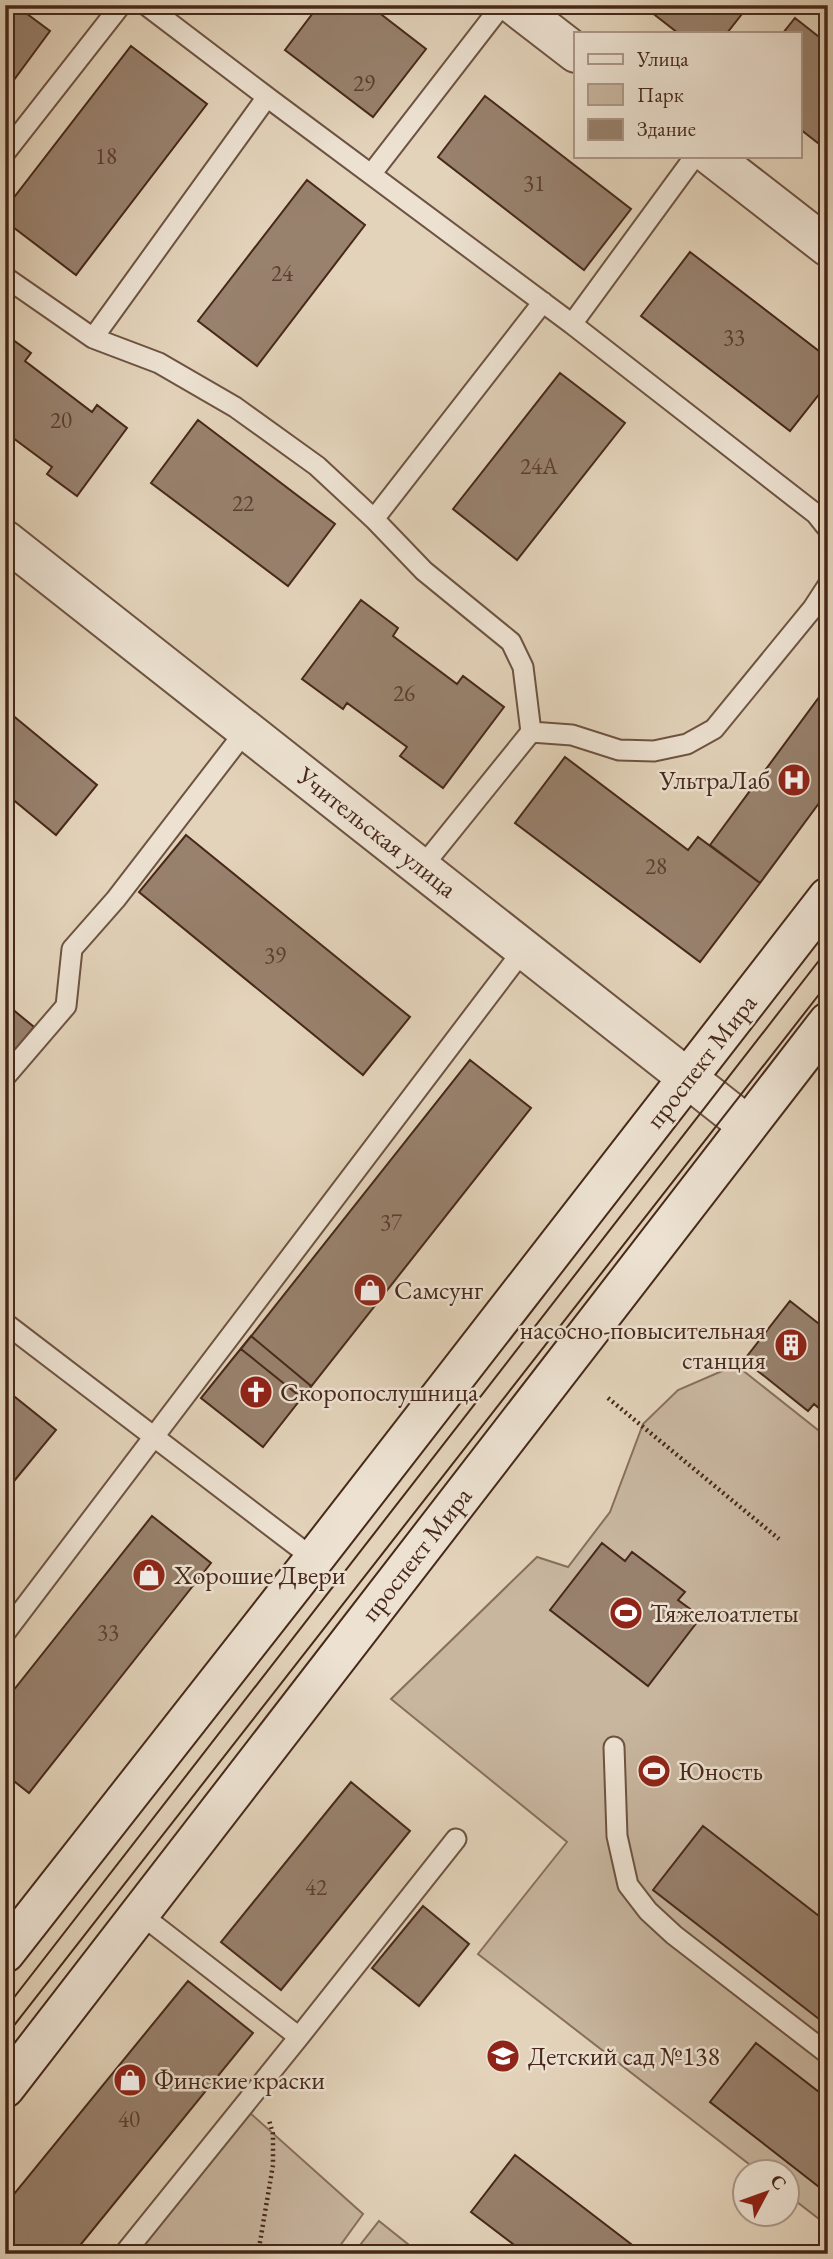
<svg xmlns="http://www.w3.org/2000/svg" width="833" height="2259" viewBox="0 0 833 2259" font-family="'EB Garamond',serif">
<rect width="100%" height="100%" fill="#e3d3ba"/>
<filter id="stains"><feTurbulence type="fractalNoise" baseFrequency=".00286" numOctaves="4"/><feColorMatrix values="0 0 0 0 .2 0 0 0 0 .09 0 0 0 0 .02 0 0 0 .5 -.17"/></filter>
<radialGradient id="worn" r=".72"><stop offset=".6" stop-color="#630" stop-opacity="0"/><stop offset="1" stop-color="#630" stop-opacity=".3"/></radialGradient>
<!-- green -->
<path fill="#c8b69f" stroke="#886f5c" stroke-width="2" d="M736,1365L828,1438V2226L788,2195V2172L758,2171L478,1954L567,1842L391,1699L537,1557L568,1567L610,1512L643,1424L678,1390Z
M249,2112L363,2214L334,2254H137Z
M379,2221L414,2249L410,2254H353Z"/>
<!-- building -->
<path fill="#98816d" stroke="#47281a" stroke-width="2" d="M7,5H15L50,31L5,92V8Z
M319,5H369L426,49L373,117L285,50Z
M642,5H749L727,33H678Z
M795,18L828,44V151L800,129V33H783Z
M131,46L207,104L76,275L5,221V209Z
M485,96L631,209L584,270L438,157Z
M307,180L365,225L257,366L198,321Z
M690,252L828,358V383L790,431L641,316Z
M5,334L31,353L25,361L92,412L97,405L127,428L77,496L47,474L52,467L5,432Z
M560,373L625,423L517,560L453,509Z
M198,420L335,524L288,586L151,483Z
M361,600L398,628L393,636L457,684L463,676L504,707L443,788L400,756L407,747L347,703L343,709L302,679Z
M828,685V791L760,883L710,845Z
M5,709L97,785L56,835L5,793Z
M565,757L688,850L698,837L760,883L700,962L515,823Z
M186,835L410,1017L363,1075L139,892Z
M5,1003L34,1027L11,1055L5,1051Z
M470,1060L531,1108L302,1398L241,1349Z
M790,1301L828,1331V1416L814,1404L808,1411L744,1360Z
M251,1336L311,1386L263,1447L201,1398Z
M5,1389L56,1430L10,1486L5,1482Z
M152,1516L211,1563L29,1793L5,1774V1701Z
M602,1543L625,1561L632,1552L685,1592L678,1600L701,1617L648,1686L550,1610Z
M351,1782L410,1831L281,1990L221,1942Z
M703,1826L828,1923V2026L653,1890Z
M423,1906L469,1944L419,2006L372,1968Z
M188,1981L253,2033L73,2254H5V2205Z
M756,2043L828,2099V2194L710,2102Z
M515,2155L644,2254H526L471,2212Z"/>
<g fill="none" stroke-linecap="round" stroke-linejoin="round">
<defs>
<path id="service" d="M146,5L267,97
M5,153L121,5
M372,173L502,5
M5,277L93,338L267,97L572,324L695,156
M572,324L816,514L828,529
M93,338L159,363L235,407L317,466L374,519L424,571L511,642L523,667L531,732L422,867
M374,519L543,302
M531,732L572,735L619,750L654,751L687,744L714,729L813,608L828,585
M5,1077L66,1006L72,949L116,899L247,729
M5,1323L314,1559
M5,1633L524,949
M614,1747L617,1836L628,1885L648,1911L674,1935L828,2054
M139,1913L299,2037L456,1839
M124,2254L299,2037"/>
<path id="minor" d="M5,540L747,1125"/>
<path id="tertiary" d="M514,5L576,53
M711,156L828,247"/>
<path id="secondary" d="M5,1953L314,1559L828,897
M5,2088L828,1022"/>
</defs>
<!-- service casing -->
<use href="#service" stroke="#6e5342" stroke-width="23"/>
<!-- minor casing -->
<use href="#minor" stroke="#6e5342" stroke-width="42"/>
<!-- tertiary casing -->
<use href="#tertiary" stroke="#6e5342" stroke-width="42"/>
<!-- secondary casing -->
<use href="#secondary" stroke="#47281a" stroke-width="42"/>
<!-- path -->
<path stroke="#47281a" stroke-width="4.5" stroke-dasharray="2 3.5" stroke-linecap="butt" d="M826,1113L828,1114
M608,1398L779,1539
M258,2254L273,2165V2134L269,2120"/>
<!-- service -->
<use href="#service" stroke="#ede2d2" stroke-width="19"/>
<!-- minor -->
<use href="#minor" stroke="#ede2d2" stroke-width="38"/>
<!-- tertiary -->
<use href="#tertiary" stroke="#ede2d2" stroke-width="38"/>
<!-- secondary -->
<use href="#secondary" stroke="#ede2d2" stroke-width="38"/>
<!-- tram -->
<path stroke="#47281a" stroke-width="2" d="M5,2009L828,949
M5,2037L828,983"/>
</g>
<!-- icons -->
<defs>
<symbol id="hospital-disc" viewBox="-11 -11 22 22"><circle r="9.5" fill="#8f2418" stroke="#ede2d2"/><path d="M-5-5h3v3.5h4V-5h3V5h-3V1.5h-4V5h-3Z" fill="#fff"/></symbol>
<symbol id="shop-disc" viewBox="-11 -11 22 22"><circle r="9.5" fill="#8f2418" stroke="#ede2d2"/><path d="M-5-2.5h2.3a2.7 3.5 0 0 1 5.4 0H5L5.5 6h-11ZM-1.5-2.5h3a1.5 2.3 0 0 0-3 0Z" fill="#fff"/></symbol>
<symbol id="building-disc" viewBox="-11 -11 22 22"><circle r="9.5" fill="#8f2418" stroke="#ede2d2"/><path d="M-4-6H4V6H1V3H-1V6H-4ZM-2.5-4.3h1.7v1.8h-1.7ZM.8-4.3h1.7v1.8H.8ZM-2.5-1h1.7V.8h-1.7ZM.8-1h1.7V.8H.8Z" fill="#fff"/></symbol>
<symbol id="church-disc" viewBox="-11 -11 22 22"><circle r="9.5" fill="#8f2418" stroke="#ede2d2"/><path d="M-1.2-6h2.4v3.5h3.3v2.4h-3.3V6h-2.4V-.1h-3.3v-2.4h3.3Z" fill="#fff"/></symbol>
<symbol id="stadium-disc" viewBox="-11 -11 22 22"><circle r="9.5" fill="#8f2418" stroke="#ede2d2"/><path d="M0-5a6.5 5 0 1 0 0 10a6.5 5 0 1 0 0-10ZM-3.5-1.8h7v3.6h-7Z" fill="#fff"/></symbol>
<symbol id="school-disc" viewBox="-11 -11 22 22"><circle r="9.5" fill="#8f2418" stroke="#ede2d2"/><path d="M0-5L7-2L0 1L-7-2ZM-4 1L0 2.5L4 1V4Q0 6-4 4Z" fill="#fff"/></symbol>
</defs>
<g fill-rule="evenodd">
<use href="#hospital-disc" x="775" y="761" width="38" height="38"/>
<use href="#shop-disc" x="351" y="1271" width="38" height="38"/>
<use href="#building-disc" x="772" y="1326" width="38" height="38"/>
<use href="#church-disc" x="237" y="1373" width="38" height="38"/>
<use href="#shop-disc" x="130" y="1556" width="38" height="38"/>
<use href="#stadium-disc" x="607" y="1594" width="38" height="38"/>
<use href="#stadium-disc" x="635" y="1752" width="38" height="38"/>
<use href="#school-disc" x="484" y="2037" width="38" height="38"/>
<use href="#shop-disc" x="111" y="2061" width="38" height="38"/>
</g>
<g text-anchor="middle" stroke-width="5" stroke-linejoin="round" paint-order="stroke">
<!-- number labels -->
<g font-size="23" fill="#5b3e2f">
<text x="364" y="91">29</text>
<text x="106" y="164">18</text>
<text x="534" y="191">31</text>
<text x="282" y="281">24</text>
<text x="734" y="345">33</text>
<text x="61" y="428">20</text>
<text x="539" y="474">24А</text>
<text x="243" y="511">22</text>
<text x="404" y="701">26</text>
<text x="656" y="874">28</text>
<text x="275" y="963">39</text>
<text x="391" y="1230">37</text>
<text x="108" y="1640">33</text>
<text x="316" y="1895">42</text>
<text x="129" y="2127">40</text>
</g>
<!-- poi labels -->
<g font-size="26" fill="#47281a" stroke="#ede2d2" text-anchor="start">
<text x="770" y="789" text-anchor="end">УльтраЛаб</text>
<text x="394" y="1299">Самсунг</text>
<text x="766" y="1339" text-anchor="end">насосно-повысительная<tspan x="766" dy="30">станция</tspan></text>
<text x="280" y="1401">Скоропослушница</text>
<text x="174" y="1584">Хорошие Двери</text>
<text x="650" y="1622">Тяжелоатлеты</text>
<text x="678" y="1780">Юность</text>
<text x="528" y="2065">Детский сад №138</text>
<text x="154" y="2089">Финские краски</text>
</g>
<!-- street labels -->
<g font-size="26" fill="#47281a" stroke="#ede2d2">
<text transform="translate(377 832) rotate(38)" y="9">Учительская улица</text>
<text transform="translate(701 1061) rotate(-52)" y="9">проспект Мира</text>
<text transform="translate(416 1554) rotate(-52)" y="9">проспект Мира</text>
</g>
</g>
<!-- margin -->
<rect width="833" height="2259" fill="none" stroke="#e3d3ba" stroke-width="28"/>
<rect x="7" y="7" width="819" height="2245" fill="none" stroke="#47281a" stroke-width="3.5"/>
<rect x="14" y="14" width="805" height="2231" fill="none" stroke="#47281a" stroke-width="2"/>
<!-- legend -->
<rect x="574" y="32" width="228" height="126" fill="#ede2d2" stroke="#ab9888" stroke-width="2"/>
<rect x="588" y="54" width="35" height="10" fill="#ede2d2" stroke="#ab9888" stroke-width="2"/>
<text x="637" y="66" font-size="21" fill="#47281a">Улица</text>
<rect x="588" y="84" width="35" height="21" fill="#c8b69f" stroke="#ab9888" stroke-width="2"/>
<text x="637" y="102" font-size="21" fill="#47281a">Парк</text>
<rect x="588" y="119" width="35" height="21" fill="#98816d" stroke="#ab9888" stroke-width="2"/>
<text x="637" y="136" font-size="21" fill="#47281a">Здание</text>
<!-- north arrow -->
<g transform="translate(766 2193) rotate(49)"><circle r="33" fill="#ede2d2" stroke="#ab9888" stroke-width="2"/>
<path d="M0-5L12 26L0 18L-12 26Z" fill="#8f2418"/>
<text y="-10" font-size="19" font-weight="bold" text-anchor="middle" fill="#47281a">С</text>
</g>
<rect width="100%" height="100%" filter="url(#stains)"/>
<rect width="100%" height="100%" fill="url(#worn)"/>
</svg>
